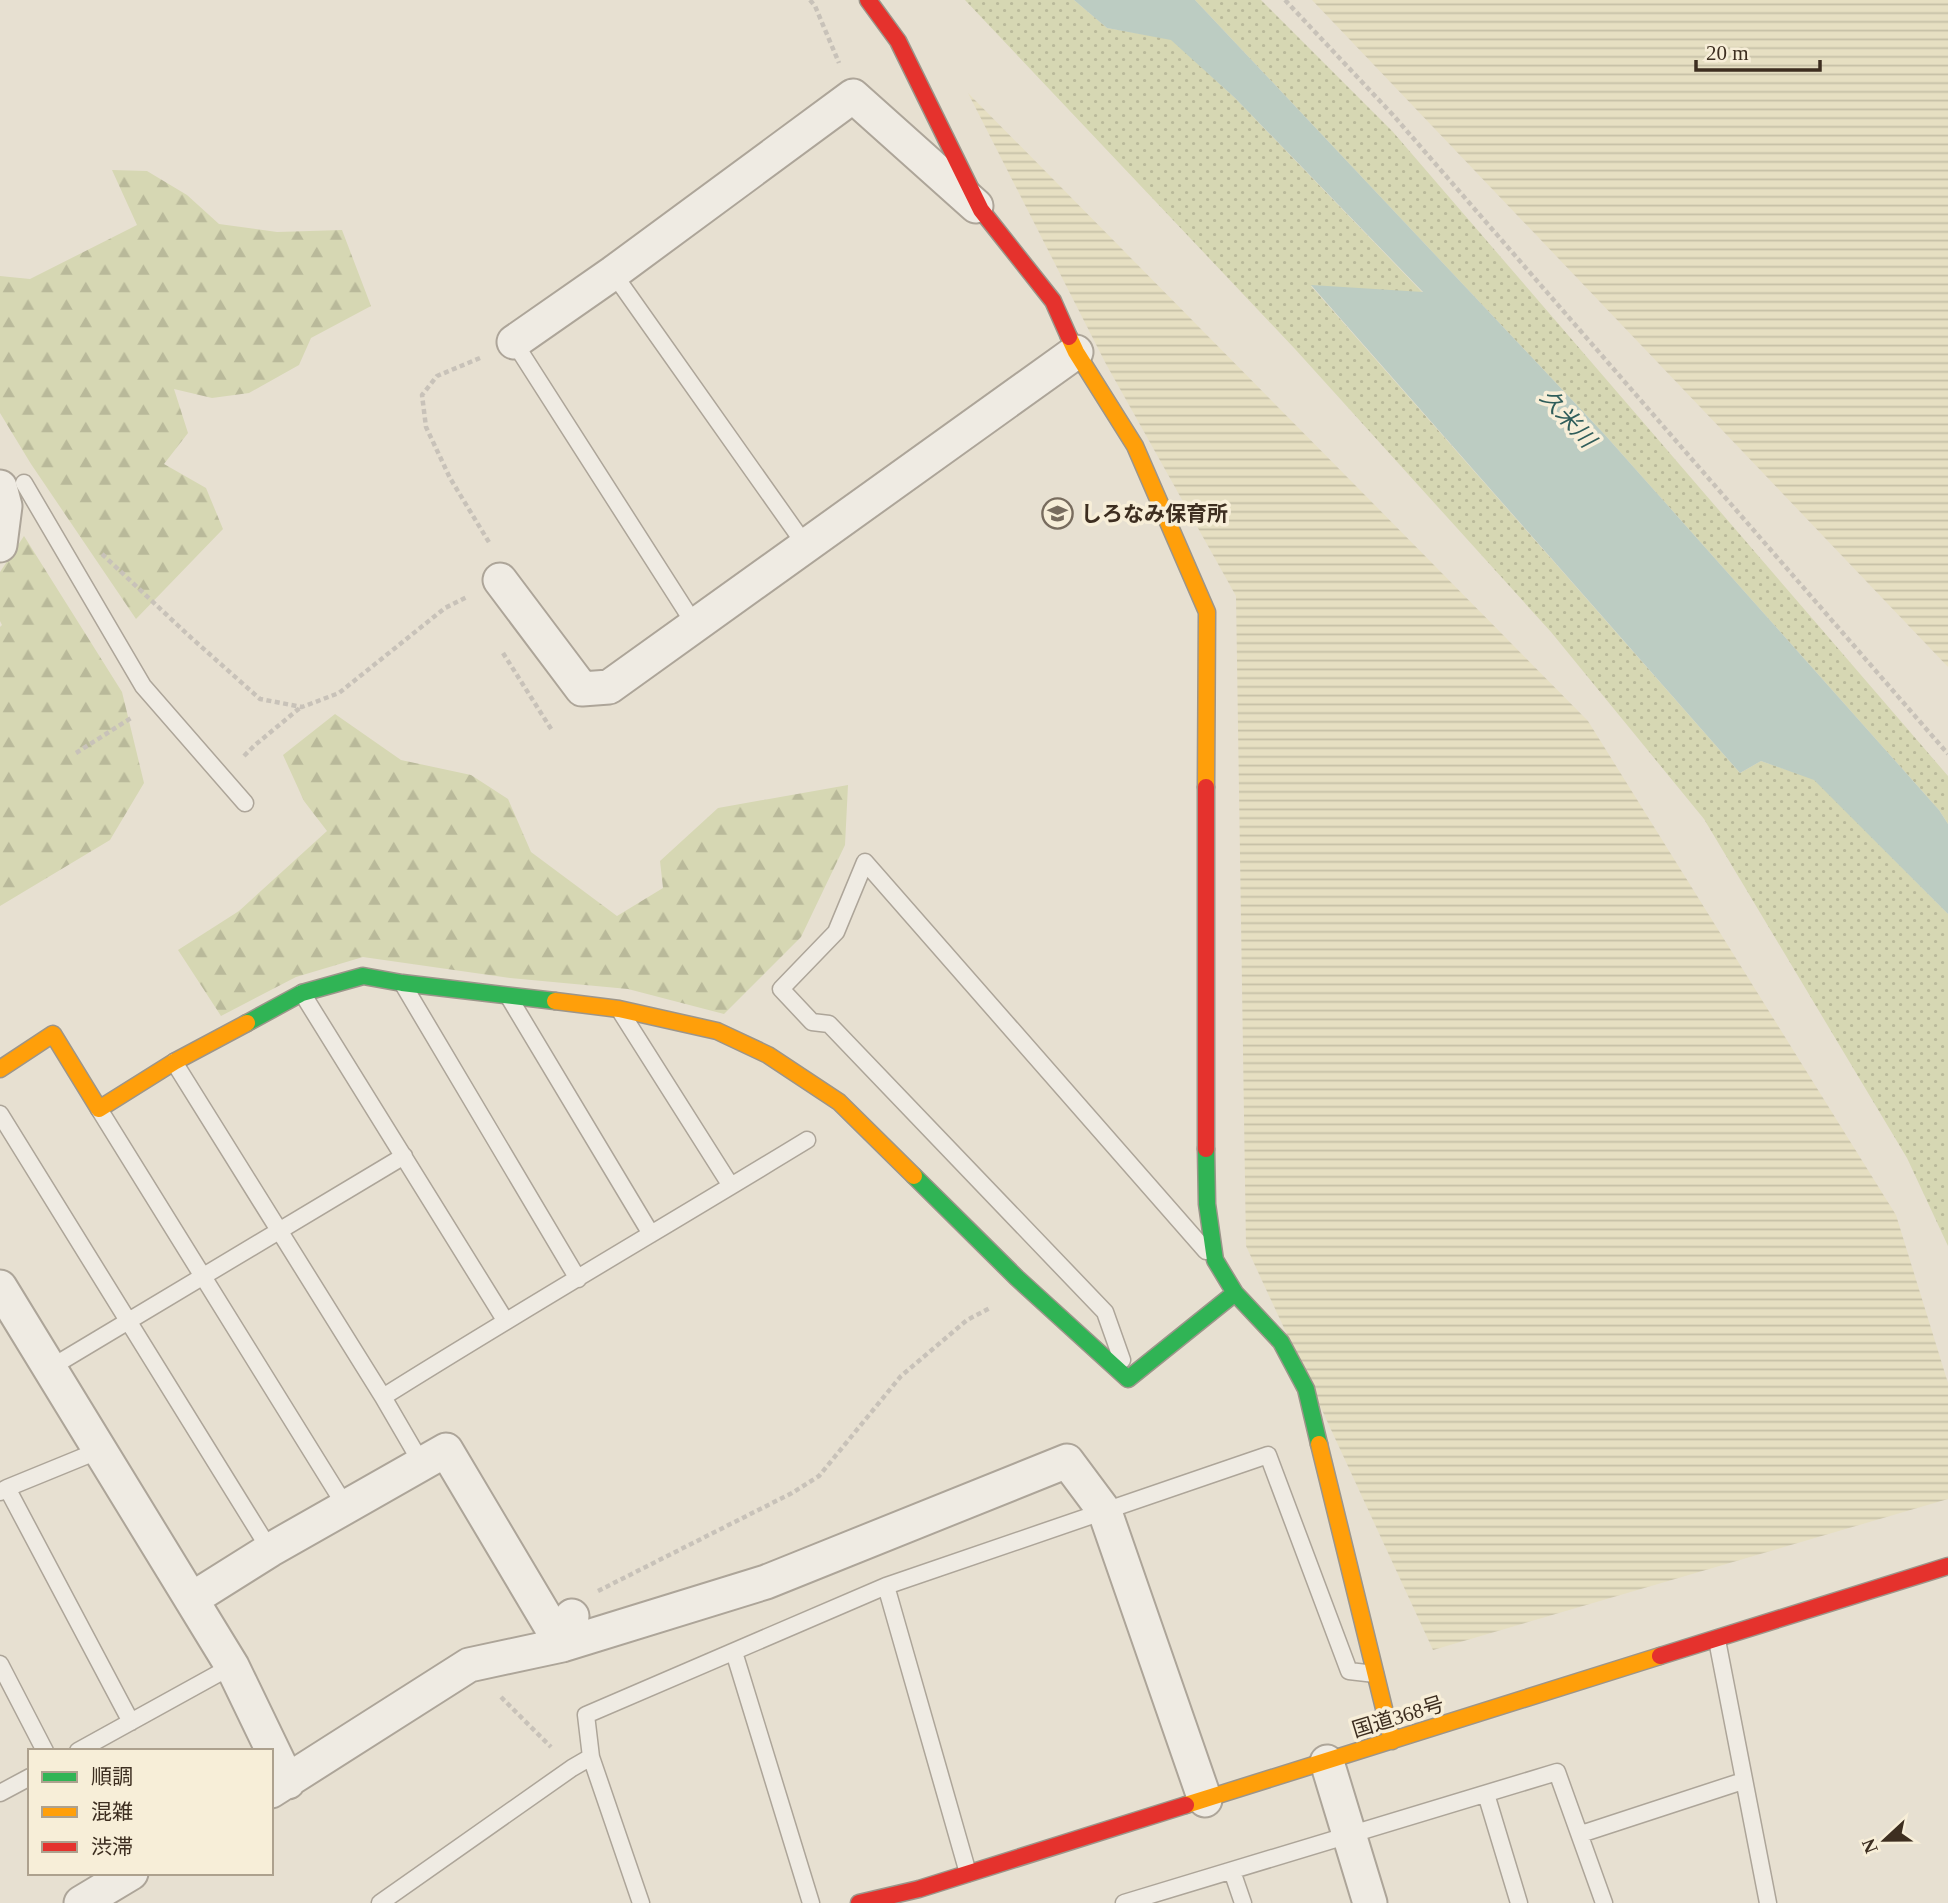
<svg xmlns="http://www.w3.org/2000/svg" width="1948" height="1903" viewBox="0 0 1948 1903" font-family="'Times New Roman','Noto Sans JP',serif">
<defs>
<pattern id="farmland-rules" width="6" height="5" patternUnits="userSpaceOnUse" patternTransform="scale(1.75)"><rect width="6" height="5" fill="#e6dfc2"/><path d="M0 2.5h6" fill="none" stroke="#c6c0a6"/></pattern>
<pattern id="grass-dots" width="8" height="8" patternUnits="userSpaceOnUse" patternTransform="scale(1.75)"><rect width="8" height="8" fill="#d6d7b3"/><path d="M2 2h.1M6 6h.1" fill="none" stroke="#b9b99a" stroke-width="1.8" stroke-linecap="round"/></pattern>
<pattern id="forest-firs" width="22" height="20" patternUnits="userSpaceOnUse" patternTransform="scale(1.75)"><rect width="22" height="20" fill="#d6d7b3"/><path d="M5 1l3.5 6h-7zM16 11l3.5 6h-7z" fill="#b9b99a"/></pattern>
</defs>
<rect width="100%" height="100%" fill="#e7e0d1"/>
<!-- farmland -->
<path fill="url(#farmland-rules)" d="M1312,0H1948V667Z
M968,93L1588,721L1896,1215L1948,1383V1499L1433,1650L1246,1246L1236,596L1106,364Z"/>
<!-- grass -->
<path fill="url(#grass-dots)" d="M965,0H1074L1107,28L1171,39L1235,98L1423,293L1311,286L1740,773L1761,761L1814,779L1948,914V1246L1907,1158L1704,819L1551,632L1295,349Z
M1195,0H1261L1393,132L1948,776V824L1939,810L1605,435Z"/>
<!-- forest -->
<path fill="url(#forest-firs)" d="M112,170L147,171L187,195L219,224L277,232L342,230L371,306L311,338L299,365L249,393L212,398L174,389L188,433L164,464L206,488L223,529L136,619L31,464L0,413V276L30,279L137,225Z
M24,536L122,692L144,783L110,840L0,906V627L2,625L0,621V572Z
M335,714L401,760L471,775L508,799L531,852L617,916L663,888L660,861L718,808L848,785L845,845L801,937L724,1014L628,989L510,978L363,957L296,977L221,1016L178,950L239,911L327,831L304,801L283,755Z"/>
<!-- water -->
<path fill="#bcccc2" d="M1074,0H1195L1605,435L1939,810L1948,824V914L1814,780L1761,761L1740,773L1311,285L1423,292L1235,98L1171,40L1107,28Z"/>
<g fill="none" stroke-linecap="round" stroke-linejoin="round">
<defs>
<path id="lane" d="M613,273L806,546
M514,342L695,625
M24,483L143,686L245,803
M404,986L578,1279
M302,993L505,1320
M510,999L651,1234
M622,1014L731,1186
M174,1062L383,1397L422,1464
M99,1109L346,1507
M0,1114L270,1550
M1122,1360L1105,1312L829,1024L812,1022L781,989L836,932L865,862L1206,1251
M50,1368L404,1156
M383,1397C523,1309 666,1226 807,1140
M7,1488L100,1450
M0,1492L7,1488L131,1722
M886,1586L968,1873
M1717,1640L1768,1903
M734,1652L811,1903
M0,1664L45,1751
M78,1751L232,1666
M0,1793L30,1777
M1486,1794L1519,1903
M1581,1834L1743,1781
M1232,1871L1243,1903
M380,1903L572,1768L591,1757
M641,1903L591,1757L586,1715L886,1586L1268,1455L1349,1671L1375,1674
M1124,1903L1557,1772L1604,1903"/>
<path id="street" d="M514,342L613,273L853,96L976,206
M0,487L5,506L0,545
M500,580L582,689L609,687L1076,352
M0,1287L232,1666L288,1782
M192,1599L270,1550L446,1450L562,1645L572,1616
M1327,1762L1370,1903
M271,1791L469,1665L562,1645L766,1582L1067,1461L1105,1512L1205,1800
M81,1903L131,1873"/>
<path id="fast" d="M247,1023L302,993L363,976L402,983L555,1001
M1206,1149L1207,1204L1215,1260L1235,1293L1281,1342L1306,1389L1319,1444
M914,1176L1017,1278L1128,1379L1235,1293"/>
<path id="slow" d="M1069,337L1076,352L1135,446L1207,612L1206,787
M555,1001L619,1009L717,1031L768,1055L839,1102L914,1176
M0,1069L53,1034L99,1109L174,1062L247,1023
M1319,1444L1392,1741
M1186,1805L1660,1656"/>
<path id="jam" d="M868,0L898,41L981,210L1053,301L1069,337
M1206,1149V787
M1660,1656L1948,1566
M859,1903L919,1889L1186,1805"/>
</defs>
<!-- lane casing -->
<use href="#lane" stroke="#ada599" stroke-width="19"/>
<!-- street casing -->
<use href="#street" stroke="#ada599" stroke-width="37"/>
<!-- fast casing -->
<use href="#fast" stroke="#9c958a" stroke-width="19"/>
<!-- slow casing -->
<use href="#slow" stroke="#9c958a" stroke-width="19"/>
<!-- jam casing -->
<use href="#jam" stroke="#9c958a" stroke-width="19"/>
<!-- path -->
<path stroke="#c8c2b9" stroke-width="4.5" stroke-dasharray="5 3.5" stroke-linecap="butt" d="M810,0L815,6L839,63
M1285,0L1393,115L1948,754
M480,358L437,376L422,395L426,427L450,478L490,544
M102,554L187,634L260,699L302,707L339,693L445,608L467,597
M503,653L553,732
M76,753L131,718
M244,756L255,745L301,707
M598,1591L792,1493L819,1476L901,1376L967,1320L990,1308
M501,1697L551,1747"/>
<!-- lane -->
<use href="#lane" stroke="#efebe3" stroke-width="16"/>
<!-- street -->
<use href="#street" stroke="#efebe3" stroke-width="33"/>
<!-- fast -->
<use href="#fast" stroke="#30b455" stroke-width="16"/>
<!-- slow -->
<use href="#slow" stroke="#ff9f0a" stroke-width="16"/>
<!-- jam -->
<use href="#jam" stroke="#e5322d" stroke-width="16"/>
</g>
<!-- icons -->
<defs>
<symbol id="school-ring" viewBox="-11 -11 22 22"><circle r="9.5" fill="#f7eed8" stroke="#786c5e" stroke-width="1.5"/><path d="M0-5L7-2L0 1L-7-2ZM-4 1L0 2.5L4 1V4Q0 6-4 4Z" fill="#786c5e"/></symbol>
</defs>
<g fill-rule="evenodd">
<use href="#school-ring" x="1040" y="496" width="35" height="35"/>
</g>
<g text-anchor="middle" stroke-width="7" stroke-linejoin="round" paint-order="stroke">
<!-- poi labels -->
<g font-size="21" font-weight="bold" fill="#3d2e20" stroke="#f7eed8" text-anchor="start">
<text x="1081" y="521">しろなみ保育所</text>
</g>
<!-- street labels -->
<g font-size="21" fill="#3d2e20" stroke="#f7eed8">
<text transform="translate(1398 1717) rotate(-17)" y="7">国道368号</text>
</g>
<!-- water labels -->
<g font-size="23" font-style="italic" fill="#2f5d5a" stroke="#f7eed8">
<text transform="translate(1568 418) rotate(48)" y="8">久米川</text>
</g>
</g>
<!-- legend -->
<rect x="28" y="1749" width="245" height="126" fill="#f7eed8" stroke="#ada18e" stroke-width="2"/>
<rect x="42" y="1772" width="35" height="10" fill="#30b455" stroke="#ada18e" stroke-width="2"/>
<text x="91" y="1784" font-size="21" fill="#3d2e20">順調</text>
<rect x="42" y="1807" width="35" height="10" fill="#ff9f0a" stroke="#ada18e" stroke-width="2"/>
<text x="91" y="1819" font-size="21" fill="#3d2e20">混雑</text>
<rect x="42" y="1842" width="35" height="10" fill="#e5322d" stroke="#ada18e" stroke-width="2"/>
<text x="91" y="1854" font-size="21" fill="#3d2e20">渋滞</text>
<!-- north arrow -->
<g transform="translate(1885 1840) rotate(248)" stroke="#f7eed8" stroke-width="5" paint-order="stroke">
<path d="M0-5L12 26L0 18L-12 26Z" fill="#3d2e20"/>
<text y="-10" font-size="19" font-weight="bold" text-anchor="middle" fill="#3d2e20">N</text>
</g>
<!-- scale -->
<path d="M1696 60v10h124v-10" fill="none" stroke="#3d2e20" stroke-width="3.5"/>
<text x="1706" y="60" font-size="21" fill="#3d2e20" stroke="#f7eed8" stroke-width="5" paint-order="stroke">20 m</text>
</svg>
